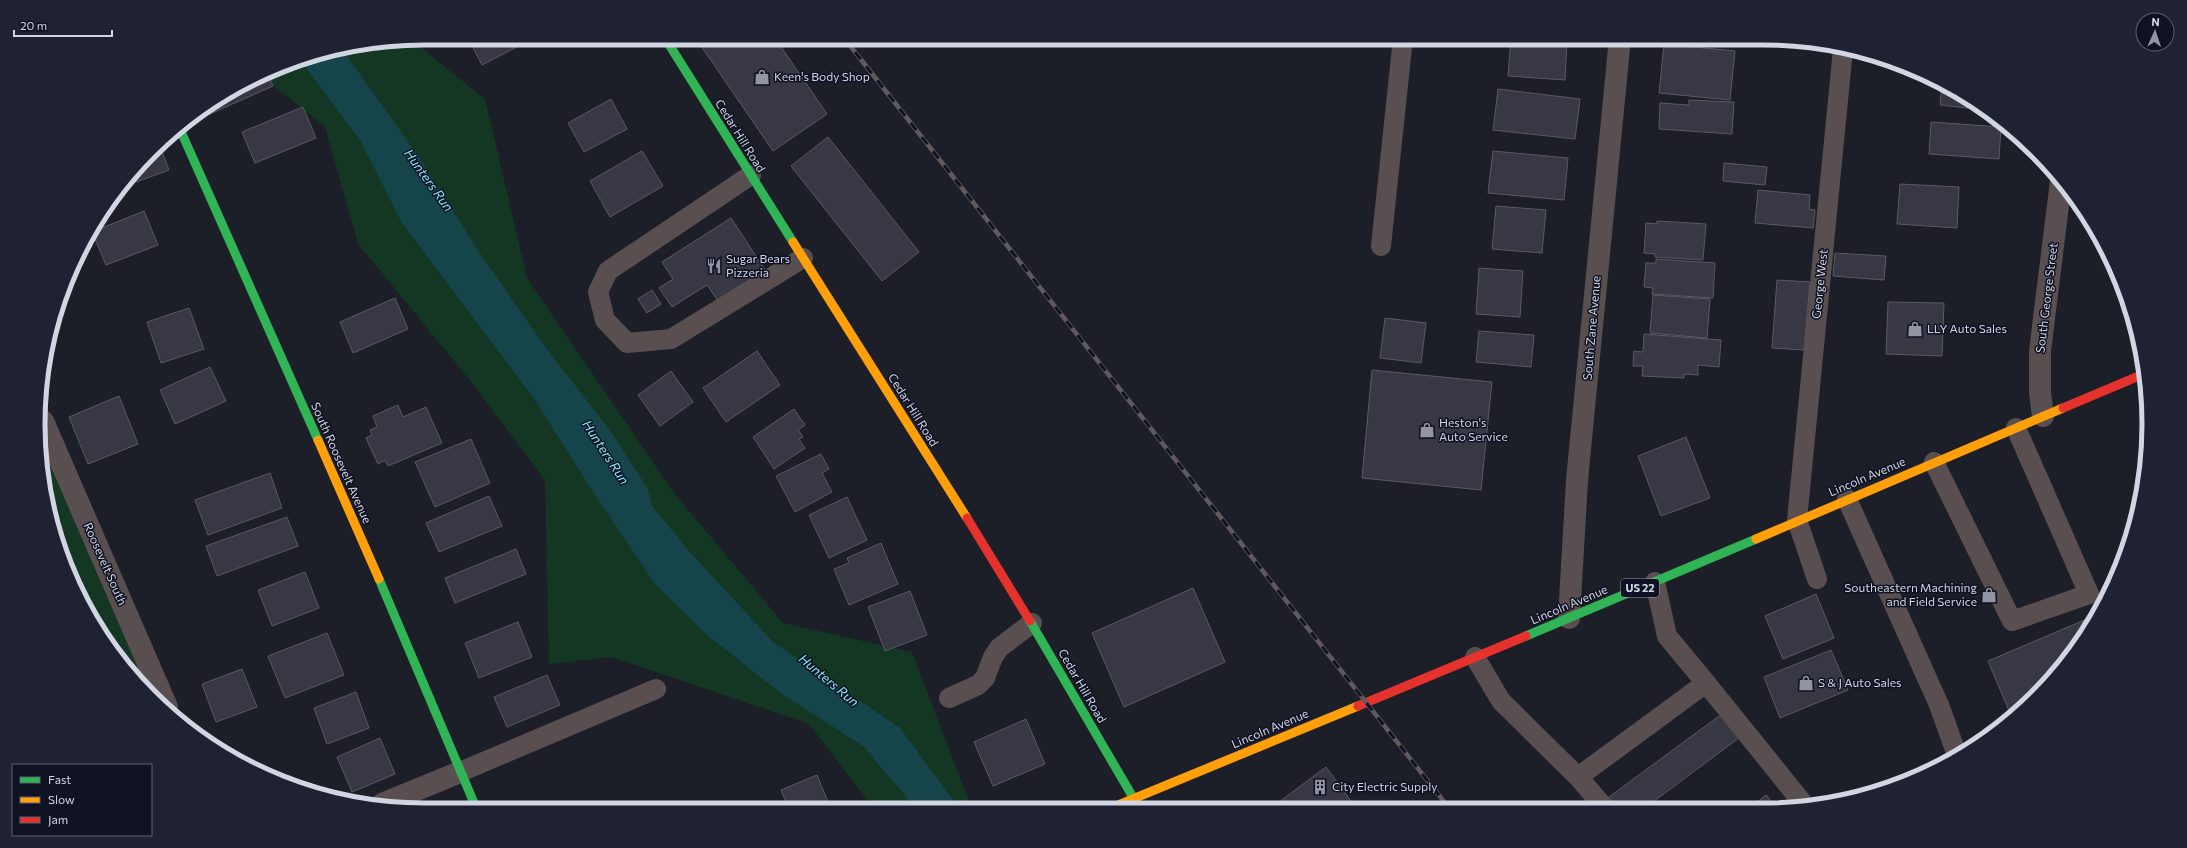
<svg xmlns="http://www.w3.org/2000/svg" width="2187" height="848" viewBox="0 0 2187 848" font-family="Commissioner,sans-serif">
<rect width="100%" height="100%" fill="#1c1e28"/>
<!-- green -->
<path fill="#133722" d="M412,40L485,99L527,278L674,493L783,623L912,652L972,809H874L809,724L612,657L549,664L545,480L469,379L358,244L325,127L261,76L300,59Z
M42,404L181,722L103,638L67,572L45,500Z"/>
<!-- water -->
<path fill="#15454b" d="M346,51L349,59L417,154L477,249L544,345L611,432L648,489L652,506L689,551L773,642L900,728L960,809H913L904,794L863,746L782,694L707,635L655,584L595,495L533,397L402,223L361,142L300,59Z"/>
<!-- building -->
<path fill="#383744" stroke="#5a5a63" d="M468,38H534L482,65Z
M700,38H775L827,114L773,151L697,40Z
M1511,38L1567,40L1565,80L1508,76Z
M1664,44L1735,51L1730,100L1659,93Z
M268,73L273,86L210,114L207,107L231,90Z
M1942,83L1985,110L1940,105Z
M1498,89L1580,99L1575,139L1493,130Z
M611,99L627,129L584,152L568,123Z
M1689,100L1734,102L1732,134L1659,129L1660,103L1689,105Z
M303,107L316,138L255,163L242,132Z
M1931,122L2001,127L1999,159L1929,154Z
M828,137L919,252L882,281L791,166Z
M160,146L169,170L128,185Z
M642,151L663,186L610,217L590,181Z
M1493,151L1568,158L1564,200L1488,193Z
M1724,163L1767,167L1765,185L1723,181Z
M1900,184L1959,187L1957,228L1897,224Z
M1758,190L1810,195L1809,209L1815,210L1813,228L1755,223Z
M1496,206L1546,210L1542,253L1492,249Z
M144,211L158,245L106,265L92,232Z
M731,218L765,270L718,301L707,285L672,307L659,288L673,279L662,262Z
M1657,221L1706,224L1703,260L1655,257V254L1644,253L1646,223L1657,224Z
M1835,253L1886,256L1884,280L1833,276Z
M1656,259L1715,263L1713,298L1652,294L1653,288L1644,287L1646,263H1656Z
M1479,268L1523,271L1520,317L1476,314Z
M1777,280L1810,282L1804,350L1772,348Z
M652,290L661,304L647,313L638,299Z
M1653,295L1710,299L1707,338L1650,333Z
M395,298L408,329L353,353L340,322Z
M1888,302L1944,303L1942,356L1886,354Z
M189,308L204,349L161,363L147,322Z
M1385,318L1426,323L1421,363L1380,358Z
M1479,331L1534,335L1531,367L1476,362Z
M1644,334L1721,340L1719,367L1698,365V375L1684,374V378L1642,376L1643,366H1633L1634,351L1643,352Z
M757,351L780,385L726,422L703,388Z
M210,367L226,401L175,424L160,390Z
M1372,370L1492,382L1481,490L1362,478Z
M671,371L693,402L660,426L638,395Z
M119,396L138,444L88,464L69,417Z
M398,405L403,417L426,407L442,443L388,466L385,460L378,464L366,438L372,435L370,430L377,427L373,416Z
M794,409L805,425L798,430L803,437L799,439L805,448L774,469L753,437Z
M1686,437L1710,498L1661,516L1638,456Z
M471,439L490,483L435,507L415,462Z
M821,454L829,469L822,473L832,492L795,512L776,476Z
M270,473L282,508L208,535L195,500Z
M489,496L502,526L439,552L426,523Z
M847,497L867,540L829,558L809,515Z
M287,517L298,546L217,576L206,546Z
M881,543L898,584L849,605L834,569L849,563L847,558Z
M516,549L526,574L455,603L445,578Z
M305,572L319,608L272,626L258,590Z
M1193,588L1225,662L1124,707L1092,633Z
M910,591L927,635L885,651L868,607Z
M1816,594L1834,638L1783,659L1765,616Z
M2094,616L2084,638L2018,714L2012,718L1988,661Z
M518,622L532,657L479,678L465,643Z
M327,633L344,675L285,698L268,656Z
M1831,650L1848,690L1780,718L1764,677Z
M242,669L257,707L216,722L202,684Z
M547,675L560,705L507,727L494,697Z
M356,692L369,728L327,744L314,708Z
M1730,708L1747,732L1646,807H1617L1609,797Z
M1026,719L1045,764L993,786L974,742Z
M380,738L395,774L352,792L337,757Z
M1326,767L1356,808H1271Z
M817,775L831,809H789L781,790Z
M1766,795L1776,807H1751Z"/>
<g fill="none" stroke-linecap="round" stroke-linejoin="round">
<!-- lane -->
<path stroke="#5a4f50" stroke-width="20" d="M751,175L608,271L598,292L605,320L627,343L671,339L803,258
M1381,246L1403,38
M1934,462L2012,621L2089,594L2016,428
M1847,499L1939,705L1957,755
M1817,579L1797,520L1843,49
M1475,657L1501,701L1578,777L1604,807
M1706,683L1806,807
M949,698L978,685L985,678L993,657L999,648L1032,623
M460,772L656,689
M1578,777L1706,683L1667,636L1655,582"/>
<!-- street -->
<path stroke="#5a4f50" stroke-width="22" d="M2043,416L2040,393V351L2061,181
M43,421L167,707
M1569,618L1577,480L1620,38
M382,804L460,772"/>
<!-- fast -->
<path stroke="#30b455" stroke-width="9" d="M665,38L793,242
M179,127L318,440
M379,579L477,810
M1030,621L1134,799
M1526,636L1756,539"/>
<!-- slow -->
<path stroke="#ff9f0a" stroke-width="9" d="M793,242L967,518
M318,440L379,579
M1756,539L2063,408
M1111,808L1358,706"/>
<!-- jam -->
<path stroke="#e5322d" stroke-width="9" d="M2063,408L2146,373
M967,518L1030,621
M1358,706L1526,636"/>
<defs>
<path id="rail" d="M844,38L1449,808"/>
</defs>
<!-- rail casing -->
<use href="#rail" stroke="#605a5e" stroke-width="4.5"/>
<!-- rail -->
<use href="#rail" stroke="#0e1223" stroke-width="3" stroke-dasharray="9" stroke-linecap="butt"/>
</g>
<!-- icons -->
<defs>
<symbol id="shop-bare" viewBox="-9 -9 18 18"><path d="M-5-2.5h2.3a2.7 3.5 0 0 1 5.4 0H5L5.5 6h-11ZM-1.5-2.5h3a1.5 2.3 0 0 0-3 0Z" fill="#9295a1" stroke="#0e1223" stroke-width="2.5" paint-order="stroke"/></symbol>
<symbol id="restaurant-bare" viewBox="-9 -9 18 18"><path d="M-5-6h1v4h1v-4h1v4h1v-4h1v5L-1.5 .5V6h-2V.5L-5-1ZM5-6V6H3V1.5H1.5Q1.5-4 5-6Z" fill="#9295a1" stroke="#0e1223" stroke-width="2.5" paint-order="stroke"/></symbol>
<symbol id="building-bare" viewBox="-9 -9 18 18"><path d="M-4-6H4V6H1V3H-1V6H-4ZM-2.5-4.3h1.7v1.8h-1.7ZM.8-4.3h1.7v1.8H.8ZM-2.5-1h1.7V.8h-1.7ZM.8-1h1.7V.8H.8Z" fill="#9295a1" stroke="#0e1223" stroke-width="2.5" paint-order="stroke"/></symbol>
</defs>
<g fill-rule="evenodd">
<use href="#shop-bare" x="751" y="66" width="22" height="22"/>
<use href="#restaurant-bare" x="703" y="255" width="22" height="22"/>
<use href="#shop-bare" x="1904" y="318" width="22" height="22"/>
<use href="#shop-bare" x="1416" y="419" width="22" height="22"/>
<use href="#shop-bare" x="1978" y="584" width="22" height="22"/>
<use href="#shop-bare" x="1795" y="672" width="22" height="22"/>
<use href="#building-bare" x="1309" y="776" width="22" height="22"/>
</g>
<g text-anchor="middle" stroke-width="3" stroke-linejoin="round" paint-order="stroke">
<!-- shield labels -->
<rect fill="#0e1223" stroke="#979aa9" stroke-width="1" x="1621" y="579" width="38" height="18" rx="3"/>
<g font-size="11" font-weight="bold" fill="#d2d5e2">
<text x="1640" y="592">US 22</text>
</g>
<!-- poi labels -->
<g font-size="12" fill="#d2d5e2" stroke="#0e1223" text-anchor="start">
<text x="774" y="81">Keen's Body Shop</text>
<text x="726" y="263">Sugar Bears<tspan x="726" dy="14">Pizzeria</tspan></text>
<text x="1927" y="333">LLY Auto Sales</text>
<text x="1439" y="427">Heston's<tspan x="1439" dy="14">Auto Service</tspan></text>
<text x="1977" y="592" text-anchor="end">Southeastern Machining<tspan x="1977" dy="14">and Field Service</tspan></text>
<text x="1818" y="687">S &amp; J Auto Sales</text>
<text x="1332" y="791">City Electric Supply</text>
</g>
<!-- street labels -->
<g font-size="12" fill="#d2d5e2" stroke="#0e1223">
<text transform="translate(740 136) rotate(58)" y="4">Cedar Hill Road</text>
<text transform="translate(1820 284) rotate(-84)" y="4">George West</text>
<text transform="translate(2047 298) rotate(-83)" y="4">South George Street</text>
<text transform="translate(1592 328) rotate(-85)" y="4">South Zane Avenue</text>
<text transform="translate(913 410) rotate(58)" y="4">Cedar Hill Road</text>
<text transform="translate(341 463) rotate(66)" y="4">South Roosevelt Avenue</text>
<text transform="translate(1867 477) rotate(-23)" y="4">Lincoln Avenue</text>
<text transform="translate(105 564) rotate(66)" y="4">Roosevelt South</text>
<text transform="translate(1569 605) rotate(-23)" y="4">Lincoln Avenue</text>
<text transform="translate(1082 686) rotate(60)" y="4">Cedar Hill Road</text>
<text transform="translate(1270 729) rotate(-23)" y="4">Lincoln Avenue</text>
</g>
<!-- water labels -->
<g font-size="13" font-style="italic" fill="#81e9f4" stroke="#0e1223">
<text transform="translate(429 180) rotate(54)" y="5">Hunters Run</text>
<text transform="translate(606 452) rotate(57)" y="5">Hunters Run</text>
<text transform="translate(829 680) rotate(40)" y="5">Hunters Run</text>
</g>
</g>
<!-- crop -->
<path d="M0 0H2187V848H0ZM424 45H1763A379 379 0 0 1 2142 424V424A379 379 0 0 1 1763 803H424A379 379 0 0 1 45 424V424A379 379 0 0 1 424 45Z" fill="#1e2232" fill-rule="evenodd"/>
<path fill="none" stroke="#d2d5e2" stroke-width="5" d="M424 45H1763A379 379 0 0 1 2142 424V424A379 379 0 0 1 1763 803H424A379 379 0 0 1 45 424V424A379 379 0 0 1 424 45Z"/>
<!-- legend -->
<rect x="12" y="764" width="140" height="72" fill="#0e1223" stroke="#5c606f"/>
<rect x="20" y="777" width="20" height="6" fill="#30b455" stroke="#5c606f"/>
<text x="48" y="784" font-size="12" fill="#d2d5e2">Fast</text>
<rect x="20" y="797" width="20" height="6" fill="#ff9f0a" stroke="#5c606f"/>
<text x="48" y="804" font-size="12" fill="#d2d5e2">Slow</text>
<rect x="20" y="817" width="20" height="6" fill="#e5322d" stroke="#5c606f"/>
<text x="48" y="824" font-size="12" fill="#d2d5e2">Jam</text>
<!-- north arrow -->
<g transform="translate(2155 32) rotate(3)"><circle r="19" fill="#0e1223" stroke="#5c606f"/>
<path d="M0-3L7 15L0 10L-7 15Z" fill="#9295a1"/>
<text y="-6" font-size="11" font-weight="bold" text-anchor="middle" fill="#d2d5e2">N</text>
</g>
<!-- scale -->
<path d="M14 30v6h98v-6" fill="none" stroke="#d2d5e2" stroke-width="2"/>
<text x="20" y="30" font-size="12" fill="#d2d5e2" stroke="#0e1223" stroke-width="3" paint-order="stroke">20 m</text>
</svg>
